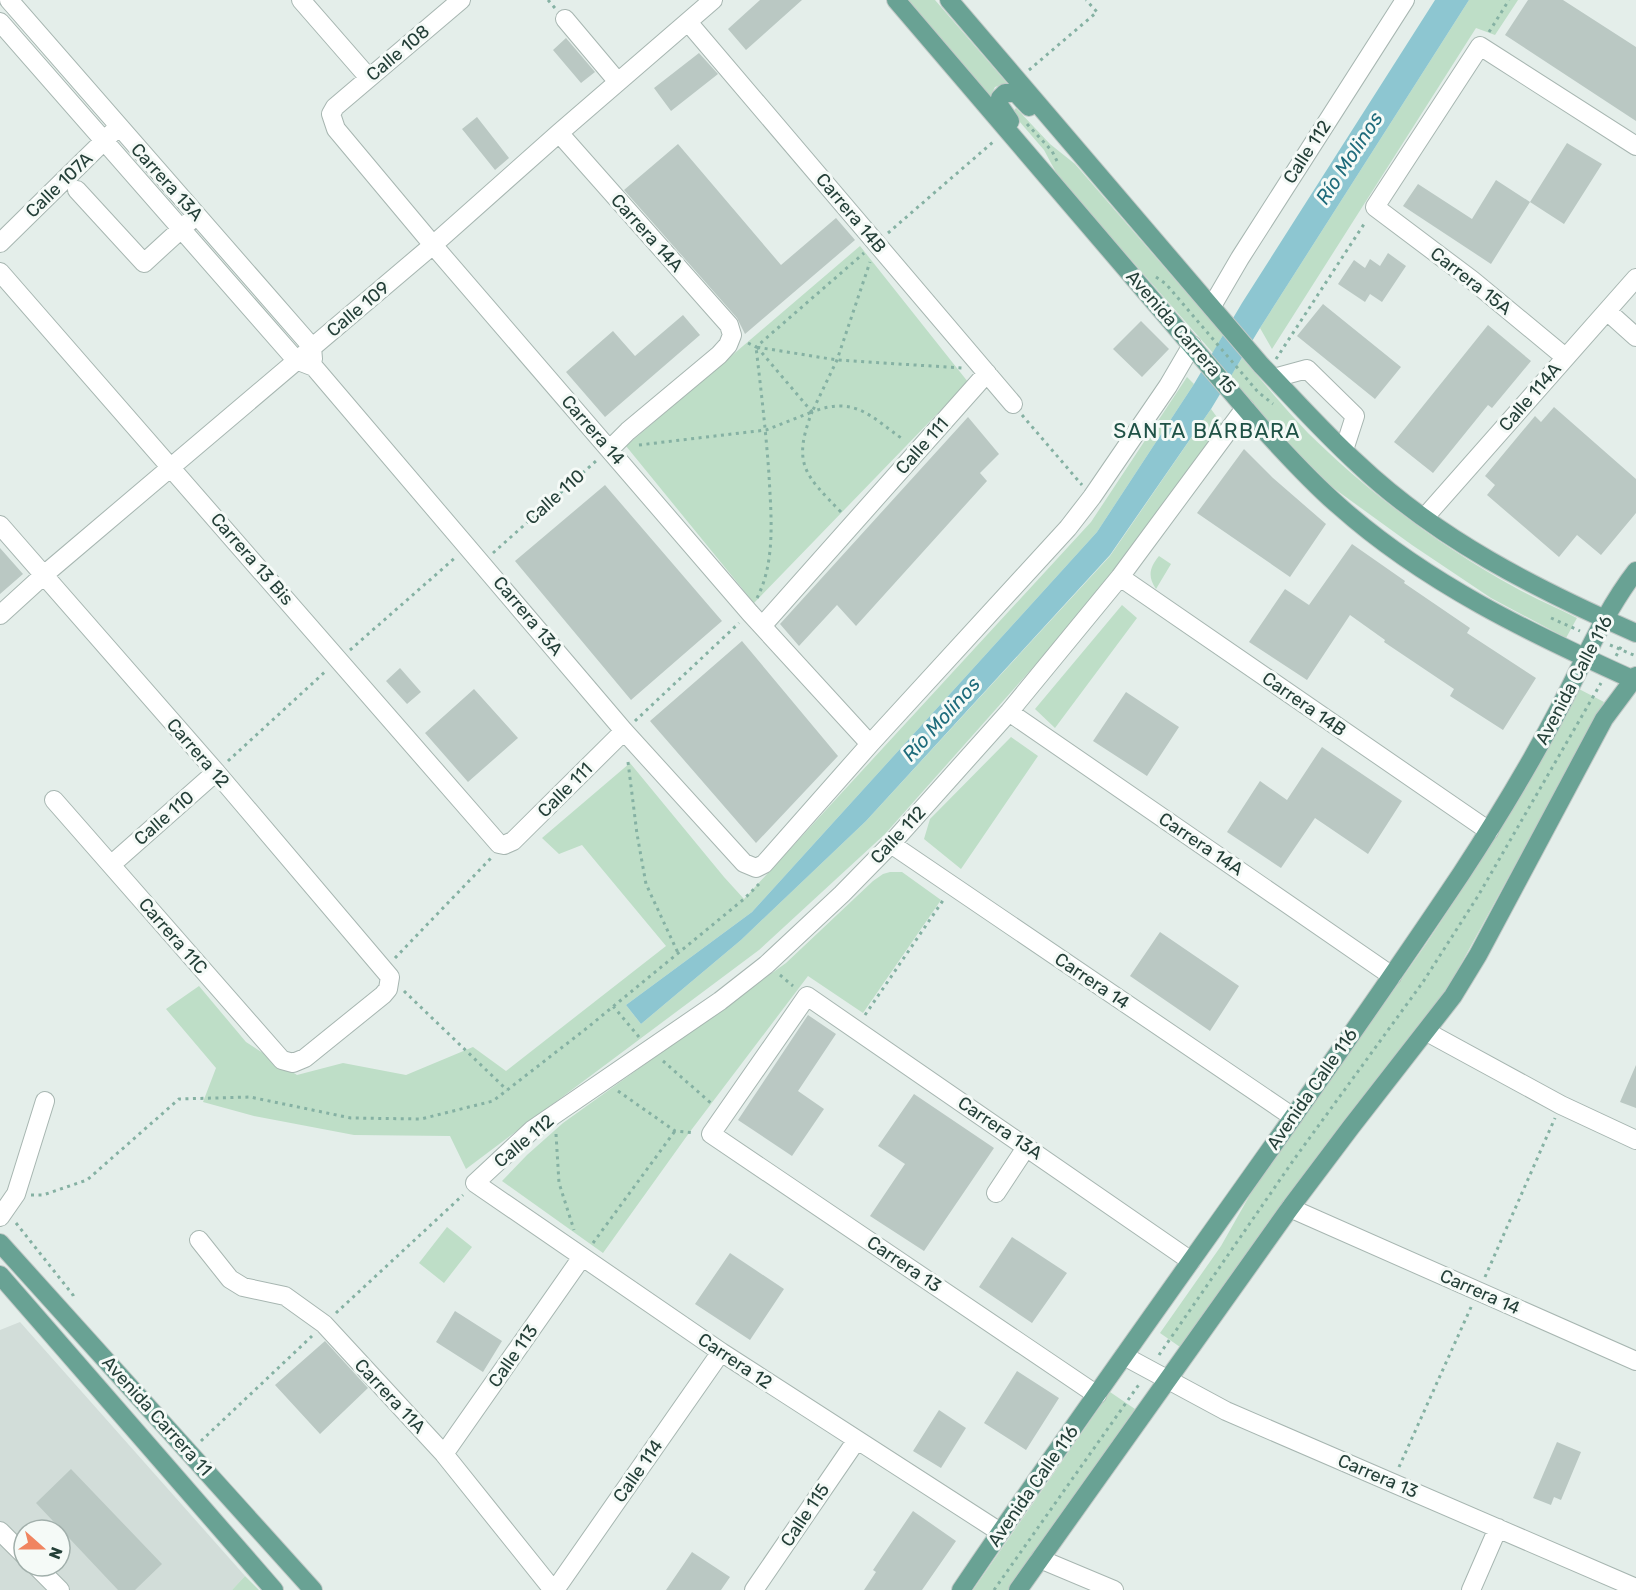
<svg xmlns="http://www.w3.org/2000/svg" width="1636" height="1590" viewBox="0 0 1636 1590" font-family="Rubik,sans-serif">
<rect width="100%" height="100%" fill="#e4eeea"/>
<!-- built -->
<path fill="#d2ddd9" fill-rule="evenodd" d="M20,1322L245,1576L232,1590H0V1330ZM24,1530H60V1566H24Z"/>
<!-- green -->
<path fill="#bedec7" d="M903,0H935L1007,83L995,87L989,99Z
M1469,0H1518L1495,35L1476,28L1272,349L1260,328Z
M1016,108L1050,144L1075,164L1223,335L1213,353L1059,178L1044,150L1013,114V112Z
M860,246L968,382L754,603L626,446Z
M1242,358C1264,383 1285,409 1308,433C1369,493 1441,547 1516,588C1536,599 1557,608 1577,618L1566,638L1491,598L1412,545L1332,487L1286,441L1230,377Z
M1187,377L1194,384L1097,532L752,912L626,1005L641,1024L741,940L866,821L1110,556L1211,409L1222,424L1124,565L885,834L759,950L466,1169L450,1136L354,1135L254,1116L203,1102L216,1068L166,1009L199,986L246,1042L297,1075L343,1063L406,1075L473,1047L506,1071L666,946L582,845L559,854L542,838L630,763L724,877L744,899L1091,522Z
M1159,556L1171,564L1156,589C1147,576 1150,567 1159,556Z
M1122,605L1137,618L1055,728L1035,709Z
M1579,689L1604,702L1449,986L1299,1181L1180,1347L1160,1333L1221,1246L1251,1193L1426,944L1484,856L1527,786Z
M1011,737L1038,756L961,869L924,839L930,819Z
M890,872H902L941,900L863,1013L808,976L689,1133L603,1253L502,1181L527,1155L563,1123L786,963L873,881L883,874Z
M447,1227L472,1247L444,1283L419,1263Z
M1110,1392L1135,1409L1009,1590H973Z
M245,1576L259,1590H232Z"/>
<!-- water -->
<path fill="#8dc6d1" d="M1435,0H1469L1260,328L1211,409L1110,555L866,821L741,940L641,1024L626,1005L752,912L1097,532L1194,384L1242,303Z"/>
<!-- building -->
<path fill="#bac8c3" d="M760,0H802L746,50L728,29Z
M1528,0H1563L1636,47V121L1505,35Z
M566,38L595,72L581,83L553,50Z
M699,53L718,74L671,111L654,88Z
M477,117L509,158L495,170L462,129Z
M1567,143L1602,164L1564,224L1530,202Z
M678,144L781,265L836,218L855,240L745,334L737,318L624,190Z
M1496,180L1530,202L1491,264L1403,206L1418,184L1472,219Z
M1388,253L1406,266L1382,302L1370,294L1365,302L1338,284L1354,260L1365,268L1370,259L1380,266Z
M1323,304L1401,367L1375,399L1297,336Z
M683,315L700,335L605,417L566,372L613,331L635,356Z
M1141,321L1169,349L1142,377L1113,349Z
M1488,325L1531,361L1492,408L1488,405L1433,473L1394,442Z
M1554,407L1636,479V513L1601,555L1577,535L1559,557L1487,495L1495,485L1485,476L1535,416L1541,422Z
M968,417L999,454L980,473L987,481L856,626L837,605L799,646L780,624Z
M1244,449L1273,478L1326,524L1290,577L1197,513Z
M605,485L722,621L631,700L515,561Z
M1352,544L1405,581L1404,583L1470,628L1467,633L1536,678L1503,730L1450,696L1454,689L1384,642L1385,640L1350,615L1307,680L1249,642L1285,589L1309,605Z
M0,548L23,574L0,594Z
M742,641L838,756L756,843L650,721Z
M400,668L421,692L407,704L386,681Z
M474,689L518,738L468,782L425,733Z
M1126,692L1179,727L1147,776L1093,741Z
M1322,747L1402,801L1368,854L1315,818L1281,868L1227,832L1260,781L1287,800Z
M1160,932L1239,986L1210,1031L1130,976Z
M808,1015L836,1034L798,1091L824,1109L792,1156L738,1120Z
M1636,1065V1108L1620,1102Z
M914,1094L994,1148L924,1251L870,1216L905,1164L878,1146Z
M1012,1237L1067,1273L1032,1323L979,1287Z
M730,1253L784,1289L750,1340L695,1304Z
M455,1311L502,1341L483,1372L436,1342Z
M325,1341L368,1388L320,1434L275,1385Z
M1017,1371L1059,1398L1026,1450L984,1423Z
M939,1410L966,1428L941,1468L913,1451Z
M1557,1442L1581,1452L1561,1500L1554,1497L1551,1505L1533,1498Z
M71,1469L162,1564L135,1590H118L36,1503Z
M913,1511L956,1541L922,1590H864L876,1572L873,1570Z
M692,1552L730,1577L721,1590H666Z"/>
<g fill="none" stroke-linecap="round" stroke-linejoin="round">
<defs>
<path id="minor" d="M9,0L312,347L313,359
M301,0L369,78
M461,0L335,107L331,114L336,129L433,245L750,613L870,744
M565,19L618,82
M0,22L296,360L314,367L624,731L744,863L756,868L764,864L870,744L1068,528L1092,497L1168,386L1192,345
M688,22L1013,404
M559,133L721,316L729,325L732,335L728,345L719,355L628,431L610,449
M77,190L144,263L191,220
M0,243L113,132
M0,272L499,844L504,845L513,841L624,731
M1212,306L1240,258L1405,0
M1607,311L1636,337
M1565,357L1472,280L1375,207L1480,46L1636,146
M1274,378L1307,369L1355,416L1344,450
M1425,517L1636,278
M0,525L216,772L390,977L388,989L383,995L305,1058L293,1063L282,1060L54,800
M1120,577L1489,831
M0,615L45,574L433,245L559,133L713,0
M762,626L987,373
M1009,712L1392,976
M891,844L1293,1117
M112,864L216,772
M1427,1032L1561,1105L1636,1140
M996,1193L1027,1146
M1290,1208L1636,1361
M0,1217L16,1194L45,1101
M199,1240L230,1279L243,1287L285,1296L324,1324L444,1454L553,1590
M1124,1356L1226,1411L1636,1588
M1097,1395L711,1134L807,996L1191,1261
M444,1454L582,1257
M0,1531L24,1555
M1000,1532L721,1352L475,1183L532,1130L720,1001L766,965L842,894L891,844L1009,712L1120,577L1245,408
M1040,1559L1114,1590
M36,1566L60,1590
M555,1590L721,1352
M754,1590L856,1441
M1471,1590L1498,1528"/>
<path id="major" d="M896,0L1262,428C1287,455 1311,482 1339,506C1425,583 1532,634 1636,681
M949,0L1261,365C1293,398 1323,432 1357,463C1437,539 1536,589 1636,633
M1010,121L999,105L1000,98L1005,93H1016L1029,107
M0,1243L313,1590
M0,1275L274,1590
M961,1590C1124,1349 1299,1116 1461,874C1497,819 1531,763 1561,705C1585,659 1605,611 1636,571
M1018,1590L1290,1208L1351,1127L1453,996L1478,955L1604,719L1636,676"/>
</defs>
<!-- minor casing -->
<use href="#minor" stroke="#a7b6b1" stroke-width="20"/>
<!-- major casing -->
<use href="#major" stroke="#c2c9c7" stroke-width="20"/>
<!-- path -->
<path stroke="#85b1a3" stroke-width="3" stroke-dasharray="3 4.5" stroke-linecap="butt" d="M548,0L555,8
M1489,32L1509,0
M1029,70L1097,12L1086,0
M1027,124L1052,151L1057,161
M888,233L993,142
M1156,277L1166,284L1258,392L1273,404
M748,343L756,347L864,253
M757,347L812,412
M1276,359L1366,221
M1022,415L1082,485
M639,445L766,430L812,412L837,360L870,262
M841,512C805,475 792,464 812,412C855,395 871,417 904,440
M493,553L597,460
M757,598C776,561 771,515 769,475C766,432 761,390 756,347L837,360L962,368
M1551,618L1580,631
M1610,645L1636,656
M350,650L456,557
M1616,656L1623,643
M635,721L739,623
M228,761L327,670
M628,762L637,834L646,884L678,953
M395,958L492,857
M780,975L793,986
M404,991L507,1090
M613,1006L639,1037
M865,1015L944,899
M663,1061L712,1104
M618,1091L675,1131L695,1133
M556,1134L559,1183L574,1230
M31,1195H43L87,1180L179,1099L250,1097L351,1118L421,1119L493,1101L587,1028L744,899L759,884
M16,1223L73,1295L74,1299
M593,1243L675,1131
M1485,1277L1555,1118
M336,1313L463,1195
M1159,1355L1295,1158L1423,982L1478,896L1601,683
M201,1441L312,1336
M1399,1467L1472,1305
M994,1590L1140,1383"/>
<!-- minor -->
<use href="#minor" stroke="#fff" stroke-width="18"/>
<!-- major -->
<use href="#major" stroke="#69a294" stroke-width="18"/>
</g>
<g text-anchor="middle" stroke-width="6" stroke-linejoin="round" paint-order="stroke">
<!-- street labels -->
<g font-size="18" fill="#243f38" stroke="#f5faf7">
<text transform="translate(398 53) rotate(-40)" y="6">Calle 108</text>
<text transform="translate(1307 152) rotate(-57)" y="6">Calle 112</text>
<text transform="translate(167 182) rotate(48)" y="6">Carrera 13A</text>
<text transform="translate(59 185) rotate(-44)" y="6">Calle 107A</text>
<text transform="translate(851 213) rotate(50)" y="6">Carrera 14B</text>
<text transform="translate(647 233) rotate(48)" y="6">Carrera 14A</text>
<text transform="translate(1471 281) rotate(38)" y="6">Carrera 15A</text>
<text transform="translate(358 309) rotate(-40)" y="6">Calle 109</text>
<text transform="translate(1181 332) rotate(49)" y="6">Avenida Carrera 15</text>
<text transform="translate(1530 397) rotate(-49)" y="6">Calle 114A</text>
<text transform="translate(593 430) rotate(49)" y="6">Carrera 14</text>
<text transform="translate(922 446) rotate(-48)" y="6">Calle 111</text>
<text transform="translate(555 497) rotate(-42)" y="6">Calle 110</text>
<text transform="translate(252 559) rotate(49)" y="6">Carrera 13 Bis</text>
<text transform="translate(528 616) rotate(50)" y="6">Carrera 13A</text>
<text transform="translate(1574 680) rotate(-62)" y="6">Avenida Calle 116</text>
<text transform="translate(1304 704) rotate(35)" y="6">Carrera 14B</text>
<text transform="translate(198 753) rotate(49)" y="6">Carrera 12</text>
<text transform="translate(565 790) rotate(-45)" y="6">Calle 111</text>
<text transform="translate(164 818) rotate(-41)" y="6">Calle 110</text>
<text transform="translate(898 835) rotate(-47)" y="6">Calle 112</text>
<text transform="translate(1201 844) rotate(34)" y="6">Carrera 14A</text>
<text transform="translate(173 936) rotate(49)" y="6">Carrera 11C</text>
<text transform="translate(1092 981) rotate(34)" y="6">Carrera 14</text>
<text transform="translate(1312 1089) rotate(-55)" y="6">Avenida Calle 116</text>
<text transform="translate(1000 1128) rotate(34)" y="6">Carrera 13A</text>
<text transform="translate(524 1141) rotate(-40)" y="6">Calle 112</text>
<text transform="translate(904 1264) rotate(34)" y="6">Carrera 13</text>
<text transform="translate(1480 1292) rotate(24)" y="6">Carrera 14</text>
<text transform="translate(513 1356) rotate(-55)" y="6">Calle 113</text>
<text transform="translate(735 1361) rotate(34)" y="6">Carrera 12</text>
<text transform="translate(390 1396) rotate(47)" y="6">Carrera 11A</text>
<text transform="translate(157 1416) rotate(48)" y="6">Avenida Carrera 11</text>
<text transform="translate(638 1471) rotate(-55)" y="6">Calle 114</text>
<text transform="translate(1378 1476) rotate(23)" y="6">Carrera 13</text>
<text transform="translate(1033 1486) rotate(-55)" y="6">Avenida Calle 116</text>
<text transform="translate(805 1515) rotate(-56)" y="6">Calle 115</text>
</g>
<!-- water labels -->
<g font-size="20" font-style="italic" fill="#1e6b7b" stroke="#f5faf7">
<text transform="translate(1349 158) rotate(-57)" y="7">Río Molinos</text>
<text transform="translate(941 719) rotate(-48)" y="7">Río Molinos</text>
</g>
<!-- quarter labels -->
<g font-size="21" letter-spacing="1.5" fill="#1f5246" stroke="#f5faf7">
<text x="1207" y="438">SANTA BÁRBARA</text>
</g>
</g>
<!-- north arrow -->
<g transform="translate(42 1548) rotate(111)"><circle r="28" fill="#f5faf7" stroke="#a1afab" stroke-width="1.5"/>
<path d="M0-4.5L10 22L0 15L-10 22Z" fill="#f08460"/>
<text y="-9" font-size="16" font-weight="bold" text-anchor="middle" fill="#243f38">N</text>
</g>
</svg>
